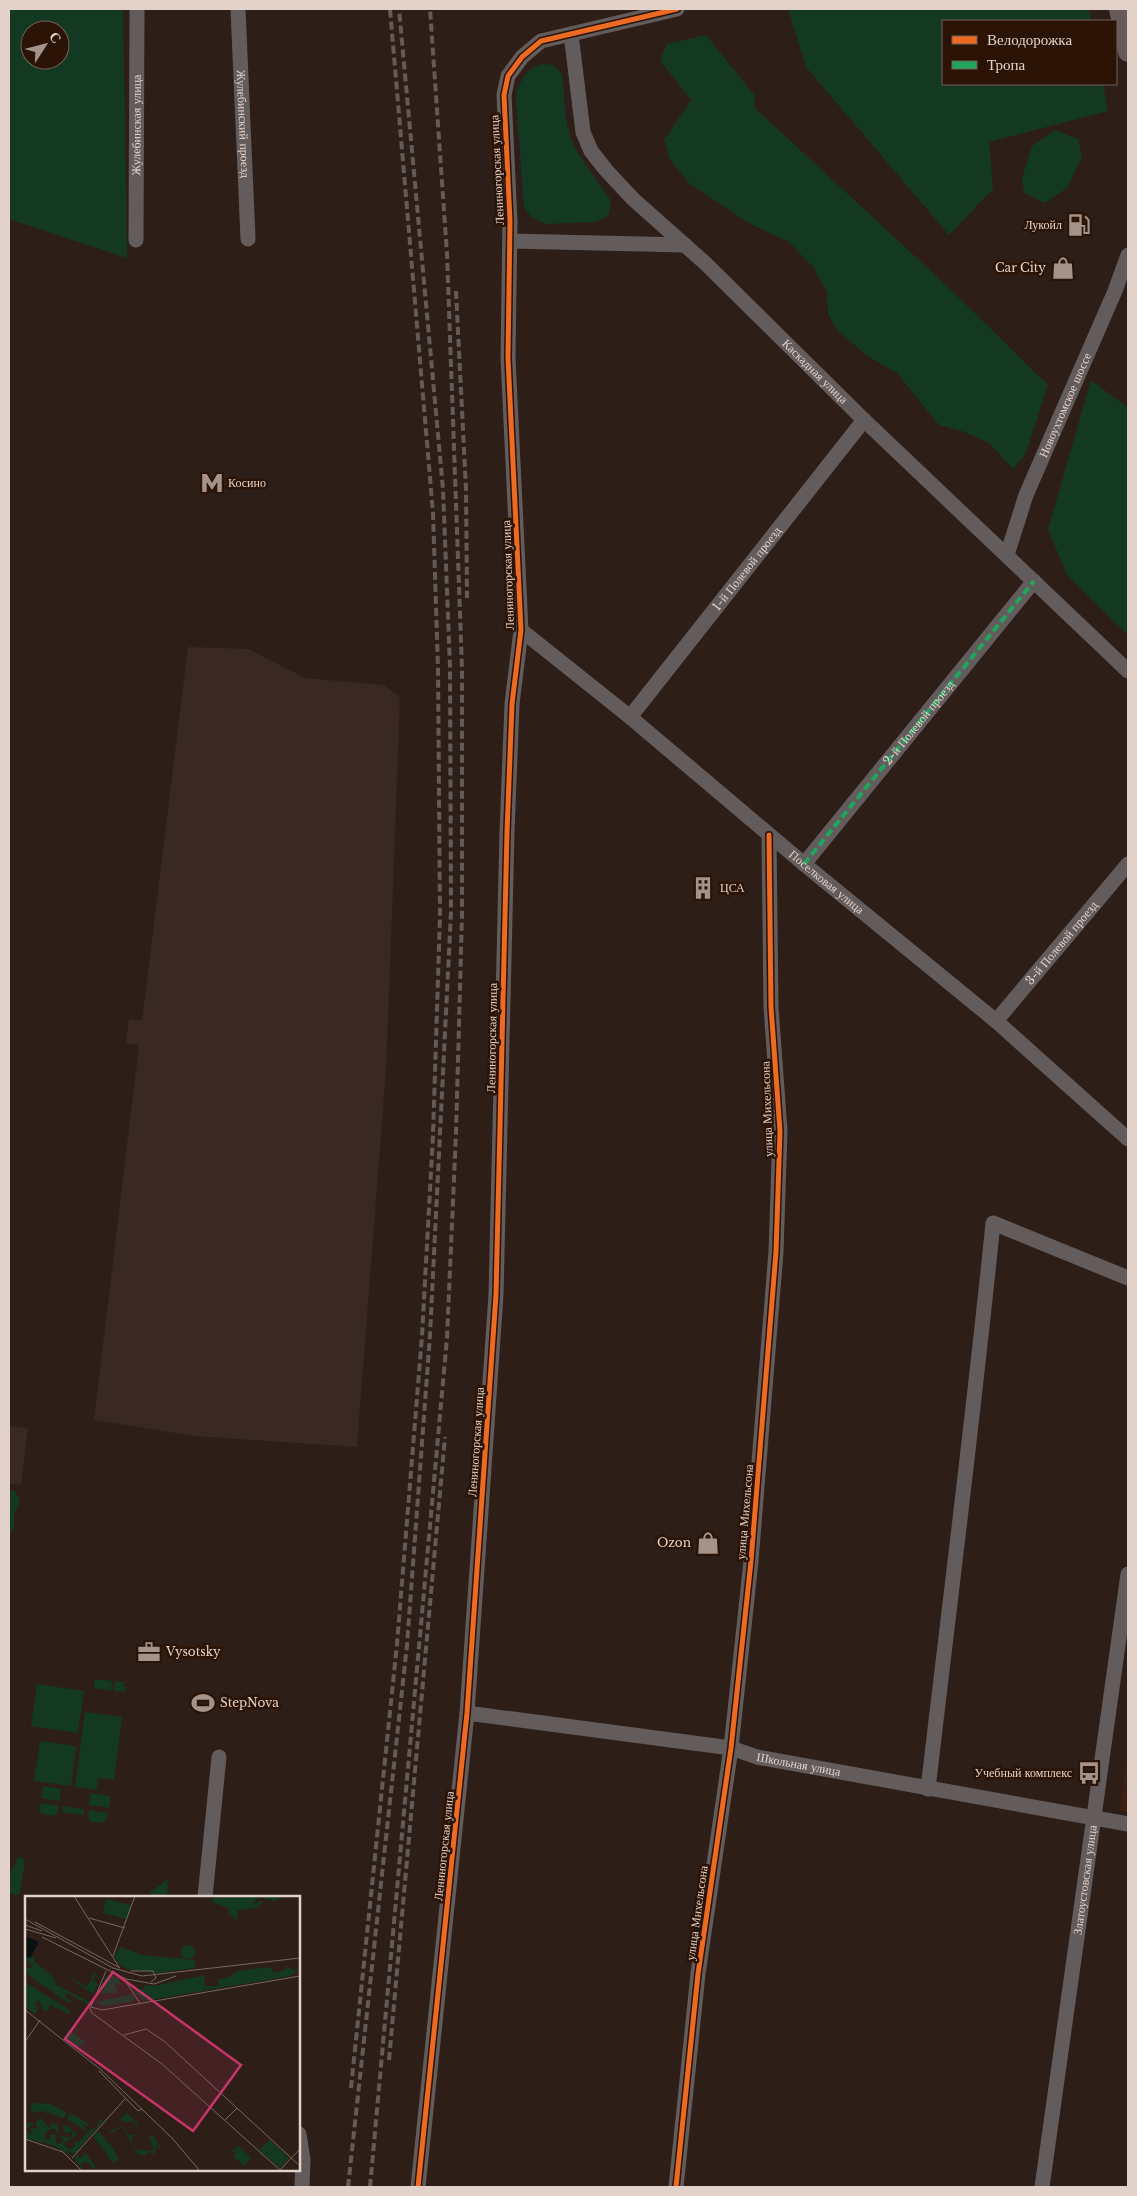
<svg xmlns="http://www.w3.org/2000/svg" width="1137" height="2196" viewBox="0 0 1137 2196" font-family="'Libre Baskerville',serif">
<rect width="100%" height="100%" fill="#2d1f17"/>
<!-- built -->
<path fill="#3d2010" d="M1128,1746V1812L1120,1810Z"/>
<!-- industrial -->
<path fill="#3a2823" d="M188,647L248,649L305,678L384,685L400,698L386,1071L357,1447L194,1436L94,1420L139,1045L126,1043L129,1019L142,1021Z
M9,1426L28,1428L21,1485L9,1483Z"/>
<!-- green -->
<path fill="#143922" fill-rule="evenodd" d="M10,9H123L127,258L9,219ZM30,30H60V60H30Z
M788,9H1089L1091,21H943V84H1103L1108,111L989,142L993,189L949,235L806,67Z
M706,35L755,96L754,107L947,286L1048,385L1025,455L1013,469L989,443L965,432L939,425L897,373L866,355L837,330L828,314L827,292L813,267L788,241L752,225L690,184L670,160L664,140L691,100L660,60L667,44Z
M542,64L553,65L562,74C565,93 563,113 569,132C576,157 596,176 609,198L611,203L609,214L603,219L595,222L546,224L531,217L524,207L516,98C518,83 527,67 542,64Z
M1055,130L1078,139L1082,157L1067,188L1045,203L1024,193L1022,178L1032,146Z
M1091,380L1128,408V635L1068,576L1048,530Z
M11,1490L15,1491L20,1500L14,1515V1528L9,1534V1491Z
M95,1679L112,1681L111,1691L94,1688Z
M115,1681L124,1682L123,1686L126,1687L125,1692L113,1691Z
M37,1684L84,1691L78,1733L31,1726Z
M85,1712L122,1717L114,1780L98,1778L97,1790L75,1787Z
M40,1741L76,1746L71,1786L34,1781Z
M43,1786L61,1789L60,1801L41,1798Z
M91,1793L111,1796L109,1808L89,1805Z
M40,1803L59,1806L58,1812L54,1816L42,1814L39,1811Z
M63,1806L84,1809V1815L62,1812Z
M89,1810L108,1813L106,1820L101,1823L90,1821L88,1816Z
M21,1857L25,1861L20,1893L17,1895L9,1893V1876L18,1858Z
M168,1879L167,1897H150V1892Z"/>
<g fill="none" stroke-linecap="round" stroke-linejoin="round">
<!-- minor -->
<g stroke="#635c5c" stroke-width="15">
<path id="s1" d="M238,9L248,239"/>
<path id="s2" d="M571,34L583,132L591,151L606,170L633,199L705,263L864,420L1128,671"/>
<path id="s3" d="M136,240L137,9"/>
<path d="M510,241L685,245"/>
<path id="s4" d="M1007,555L1026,495L1115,291L1128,255"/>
<path id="s5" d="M521,630L630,717L804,864L996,1021L1128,1139"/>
<path id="s6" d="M630,717L864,420"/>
<path id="s7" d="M804,864L1034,581"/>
<path id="s8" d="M996,1021L1128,864"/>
<path id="s9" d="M467,1713L731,1748L757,1757L1128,1824"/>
<path d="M928,1789C950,1600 974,1412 993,1223L1128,1278"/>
<path d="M205,1897L219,1757"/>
<path d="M299,2134L303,2160L302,2187"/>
<path d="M418,2187L467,1713L496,1295L507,832L512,704L521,630L508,358L510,221L504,95L508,76L522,57L541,41L677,9"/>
<path d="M676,2187L698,1974L731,1748L751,1561L776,1252L780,1131L771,1007L769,835"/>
<path id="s10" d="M1042,2187L1128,1574"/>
</g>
<!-- major -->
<path stroke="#675b5a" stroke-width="20" d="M1119,9L1128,52"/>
<!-- rail -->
<path stroke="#645b58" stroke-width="4" stroke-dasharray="8 4" stroke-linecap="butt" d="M456,291L466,489L467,598
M389,2060L445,1437
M351,2088L397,1644L422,1336L433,1135L440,916L438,668L433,513L390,9
M348,2187L407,1645L430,1335L451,912L450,667L443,489L399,9
M370,2187L447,1338L456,1133L462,915V669L447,254L430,9"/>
<!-- quiet -->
<path stroke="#20a55d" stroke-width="4" stroke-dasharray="8 4" stroke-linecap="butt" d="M804,864L1034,581"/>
<defs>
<path id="cycleway" d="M418,2187L467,1713L496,1295L507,832L512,704L521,630L508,358L510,221L504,95L508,76L522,57L541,41L677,9
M676,2187L698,1974L731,1748L751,1561L776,1252L780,1131L771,1007L769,835"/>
</defs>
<!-- cycleway casing -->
<use href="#cycleway" stroke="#2b1306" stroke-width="8"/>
<!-- cycleway -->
<use href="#cycleway" stroke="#ed6a23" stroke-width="5"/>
</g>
<!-- icons -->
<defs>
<symbol id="fuel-bare" viewBox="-9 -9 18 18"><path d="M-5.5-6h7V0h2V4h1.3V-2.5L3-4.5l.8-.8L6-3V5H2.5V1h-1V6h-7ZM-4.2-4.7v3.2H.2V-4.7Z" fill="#a3938b" stroke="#2b1306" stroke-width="2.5" paint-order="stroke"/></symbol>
<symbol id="shop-bare" viewBox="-9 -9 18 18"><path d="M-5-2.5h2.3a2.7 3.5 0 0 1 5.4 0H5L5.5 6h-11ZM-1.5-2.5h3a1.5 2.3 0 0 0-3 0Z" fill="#a3938b" stroke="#2b1306" stroke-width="2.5" paint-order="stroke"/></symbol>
<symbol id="metro-bare" viewBox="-9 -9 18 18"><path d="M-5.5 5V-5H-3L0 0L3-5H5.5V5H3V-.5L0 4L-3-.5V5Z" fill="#a3938b" stroke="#2b1306" stroke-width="2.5" paint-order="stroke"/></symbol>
<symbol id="building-bare" viewBox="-9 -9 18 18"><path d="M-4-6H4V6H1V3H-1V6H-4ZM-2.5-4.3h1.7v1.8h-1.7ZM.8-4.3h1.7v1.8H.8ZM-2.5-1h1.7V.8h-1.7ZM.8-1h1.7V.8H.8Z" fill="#a3938b" stroke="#2b1306" stroke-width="2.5" paint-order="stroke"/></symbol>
<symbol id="office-bare" viewBox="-9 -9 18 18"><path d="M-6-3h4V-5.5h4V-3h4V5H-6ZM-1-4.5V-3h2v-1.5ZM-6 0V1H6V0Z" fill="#a3938b" stroke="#2b1306" stroke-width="2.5" paint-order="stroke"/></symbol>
<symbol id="stadium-bare" viewBox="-9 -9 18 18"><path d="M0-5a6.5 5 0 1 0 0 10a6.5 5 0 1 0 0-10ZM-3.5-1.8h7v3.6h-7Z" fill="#a3938b" stroke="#2b1306" stroke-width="2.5" paint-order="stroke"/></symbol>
<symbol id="bus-bare" viewBox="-9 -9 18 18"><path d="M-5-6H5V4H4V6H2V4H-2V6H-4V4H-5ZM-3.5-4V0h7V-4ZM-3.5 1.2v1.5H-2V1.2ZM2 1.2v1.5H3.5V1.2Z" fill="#a3938b" stroke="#2b1306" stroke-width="2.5" paint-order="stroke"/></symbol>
</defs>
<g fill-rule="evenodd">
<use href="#fuel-bare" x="1063" y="209" width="32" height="32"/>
<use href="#shop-bare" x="1047" y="252" width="32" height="32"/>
<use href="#metro-bare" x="196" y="467" width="32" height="32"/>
<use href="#building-bare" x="687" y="872" width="32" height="32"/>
<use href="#shop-bare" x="692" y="1527" width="32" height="32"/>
<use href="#office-bare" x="133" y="1636" width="32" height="32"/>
<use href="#stadium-bare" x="187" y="1687" width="32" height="32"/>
<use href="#bus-bare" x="1073" y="1757" width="32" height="32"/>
</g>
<g text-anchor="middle" stroke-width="5" stroke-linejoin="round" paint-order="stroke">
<!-- street labels -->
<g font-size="12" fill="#e3d2ca" stroke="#2b1306">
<text dy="4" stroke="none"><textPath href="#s3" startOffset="115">Жулебинская улица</textPath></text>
<text dy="4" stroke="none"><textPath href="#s1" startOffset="115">Жулебинский проезд</textPath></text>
<text transform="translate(497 170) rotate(-93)" y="4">Лениногорская улица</text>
<text dy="4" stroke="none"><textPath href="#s2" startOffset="434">Каскадная улица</textPath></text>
<text dy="4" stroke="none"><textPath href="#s4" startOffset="161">Новоухтомское шоссе</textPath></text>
<text dy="4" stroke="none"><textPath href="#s6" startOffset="189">1-й Полевой проезд</textPath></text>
<text transform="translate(508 575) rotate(-92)" y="4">Лениногорская улица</text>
<text dy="4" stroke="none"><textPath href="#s7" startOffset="182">2-й Полевой проезд</textPath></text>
<text dy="4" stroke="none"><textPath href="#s5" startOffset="396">Поселковая улица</textPath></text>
<text dy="4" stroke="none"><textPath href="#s8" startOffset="102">3-й Полевой проезд</textPath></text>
<text transform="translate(492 1038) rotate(-89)" y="4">Лениногорская улица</text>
<text transform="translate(767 1109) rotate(-92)" y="4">улица Михельсона</text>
<text transform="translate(476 1442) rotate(-86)" y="4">Лениногорская улица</text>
<text transform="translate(745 1512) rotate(-85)" y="4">улица Михельсона</text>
<text dy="4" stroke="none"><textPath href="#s9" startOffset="336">Школьная улица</textPath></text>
<text transform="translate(444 1846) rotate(-84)" y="4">Лениногорская улица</text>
<text dy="4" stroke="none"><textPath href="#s10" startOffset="310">Златоустовская улица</textPath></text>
<text transform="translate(697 1913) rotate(-82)" y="4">улица Михельсона</text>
</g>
<!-- poi labels -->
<g font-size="12" fill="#e3d2ca" stroke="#2b1306" text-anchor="end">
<text x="1062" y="229">Лукойл</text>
<text x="1046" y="272">Car City</text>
<text x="228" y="487" text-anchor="start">Косино</text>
<text x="720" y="892" text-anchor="start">ЦСА</text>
<text x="691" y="1547">Ozon</text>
<text x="166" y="1656" text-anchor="start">Vysotsky</text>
<text x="220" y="1707" text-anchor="start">StepNova</text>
<text x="1072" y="1777">Учебный комплекс</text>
</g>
</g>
<!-- overview -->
<g transform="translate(25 1896)">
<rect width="275" height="275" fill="#2d1f17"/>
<path d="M188,0L196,2L198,0L259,1L250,5L233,1L228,9L236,4L238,6L231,12L212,14V24L203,17L205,13L187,6ZM81,3L106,9L102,23L78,17ZM156 56a7 7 0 1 1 14 0a7 7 0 1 1-14 0ZM96,51L117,59L170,64V72L132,77L106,74L95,69L89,60ZM0,61L10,62L9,65L28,81L31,89L65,106L64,109L42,97L40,101L50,108L41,105L4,80L0,73L7,71ZM263,70L267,74L275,73L265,80L119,105L109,95L120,92L119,89L130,90L179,79L180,90H194L193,84L204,81L212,75L245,71L248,76L258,75ZM38,77L62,91L69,78L76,81L70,80L68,85L73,88L68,98ZM85,79L94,83L96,90L92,87L90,91L94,97H74L81,80ZM0,86L44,114L47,119L30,111L25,115L29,109L27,108L20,116L14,104L10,107L13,112L10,118L0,111ZM107,98L110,103L105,106L78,110L71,106ZM44,134L61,146L53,152L39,141ZM7,207L26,208L42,217L39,222L17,215L8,216L5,215ZM102,216L112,227V233L109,225L102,226L99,232L103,239H110L107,241L108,249L97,231L87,237L84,235L100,230L102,226L95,224ZM45,217L54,222L68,231L58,228L63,236L42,223ZM16,222L24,232L26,228H37L32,229L34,235L31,238V233H25L19,238L21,244H25L26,238L30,239L31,247L35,248L38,244L36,241L34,245L35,240L47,242V235L41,238L37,230H42L53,238L40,246L39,249L44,253L50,251L49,244L53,247L66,233L71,232L75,223L78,225L49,258L42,254L45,259L28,249L0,242V231L4,226L10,228L0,233L5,239L8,235L3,234L12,232L11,226ZM73,235L88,252L95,265L90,264L89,268L68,240ZM128,239L138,256L131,249L129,259L125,255L119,260L111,257L109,253L119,254L118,240L119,255L129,254L124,241ZM245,244L264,262L254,272L234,254ZM213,249L226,262L219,270L208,260L212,255L205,257ZM53,257L54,263L61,257L71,271L68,273L63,266L56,267L58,275L49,262Z" fill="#143922"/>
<path d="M0,40L14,46L5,62L0,61Z" fill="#081010"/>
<path fill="none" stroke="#76675f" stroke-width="1" d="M49,0L94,71M64,22L100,32M0,23L88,72L117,80L275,62M10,26L95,72M0,29L17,35M0,33L31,42M17,41L101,83L129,88L151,80M88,60L110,0M81,75L65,113L67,117L137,168L256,275M106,75H128L131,82L126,86M99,83L115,107M66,111L77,114L275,80M0,114L75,173L147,242L175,275M99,139L121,133L139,145L275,270M0,146L15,124M74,175L113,215L117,213M200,224L212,212M0,243L38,256L57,275M47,262L100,203M255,274L275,253"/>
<path fill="#c7346c" fill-opacity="0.15" stroke="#c7346c" stroke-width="2.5" d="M88,76L216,169L168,235L40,143Z"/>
<rect width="275" height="275" fill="none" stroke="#e3d2ca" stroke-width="2.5"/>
</g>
<!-- border -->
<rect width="1137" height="2196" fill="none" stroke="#e3d2ca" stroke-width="20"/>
<!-- legend -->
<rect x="942" y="20" width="175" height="65" fill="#2b1306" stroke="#755f54"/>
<rect x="952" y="36" width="25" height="8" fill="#ed6a23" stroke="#755f54"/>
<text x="987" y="45" font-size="15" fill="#e3d2ca">Велодорожка</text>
<rect x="952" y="61" width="25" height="8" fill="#20a55d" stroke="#755f54"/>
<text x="987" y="70" font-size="15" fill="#e3d2ca">Тропа</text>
<!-- north arrow -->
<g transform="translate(45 45) rotate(54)"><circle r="24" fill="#2b1306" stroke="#755f54"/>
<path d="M0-4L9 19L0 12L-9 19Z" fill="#a3938b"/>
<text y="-8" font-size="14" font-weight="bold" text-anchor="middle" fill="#e3d2ca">С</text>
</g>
</svg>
